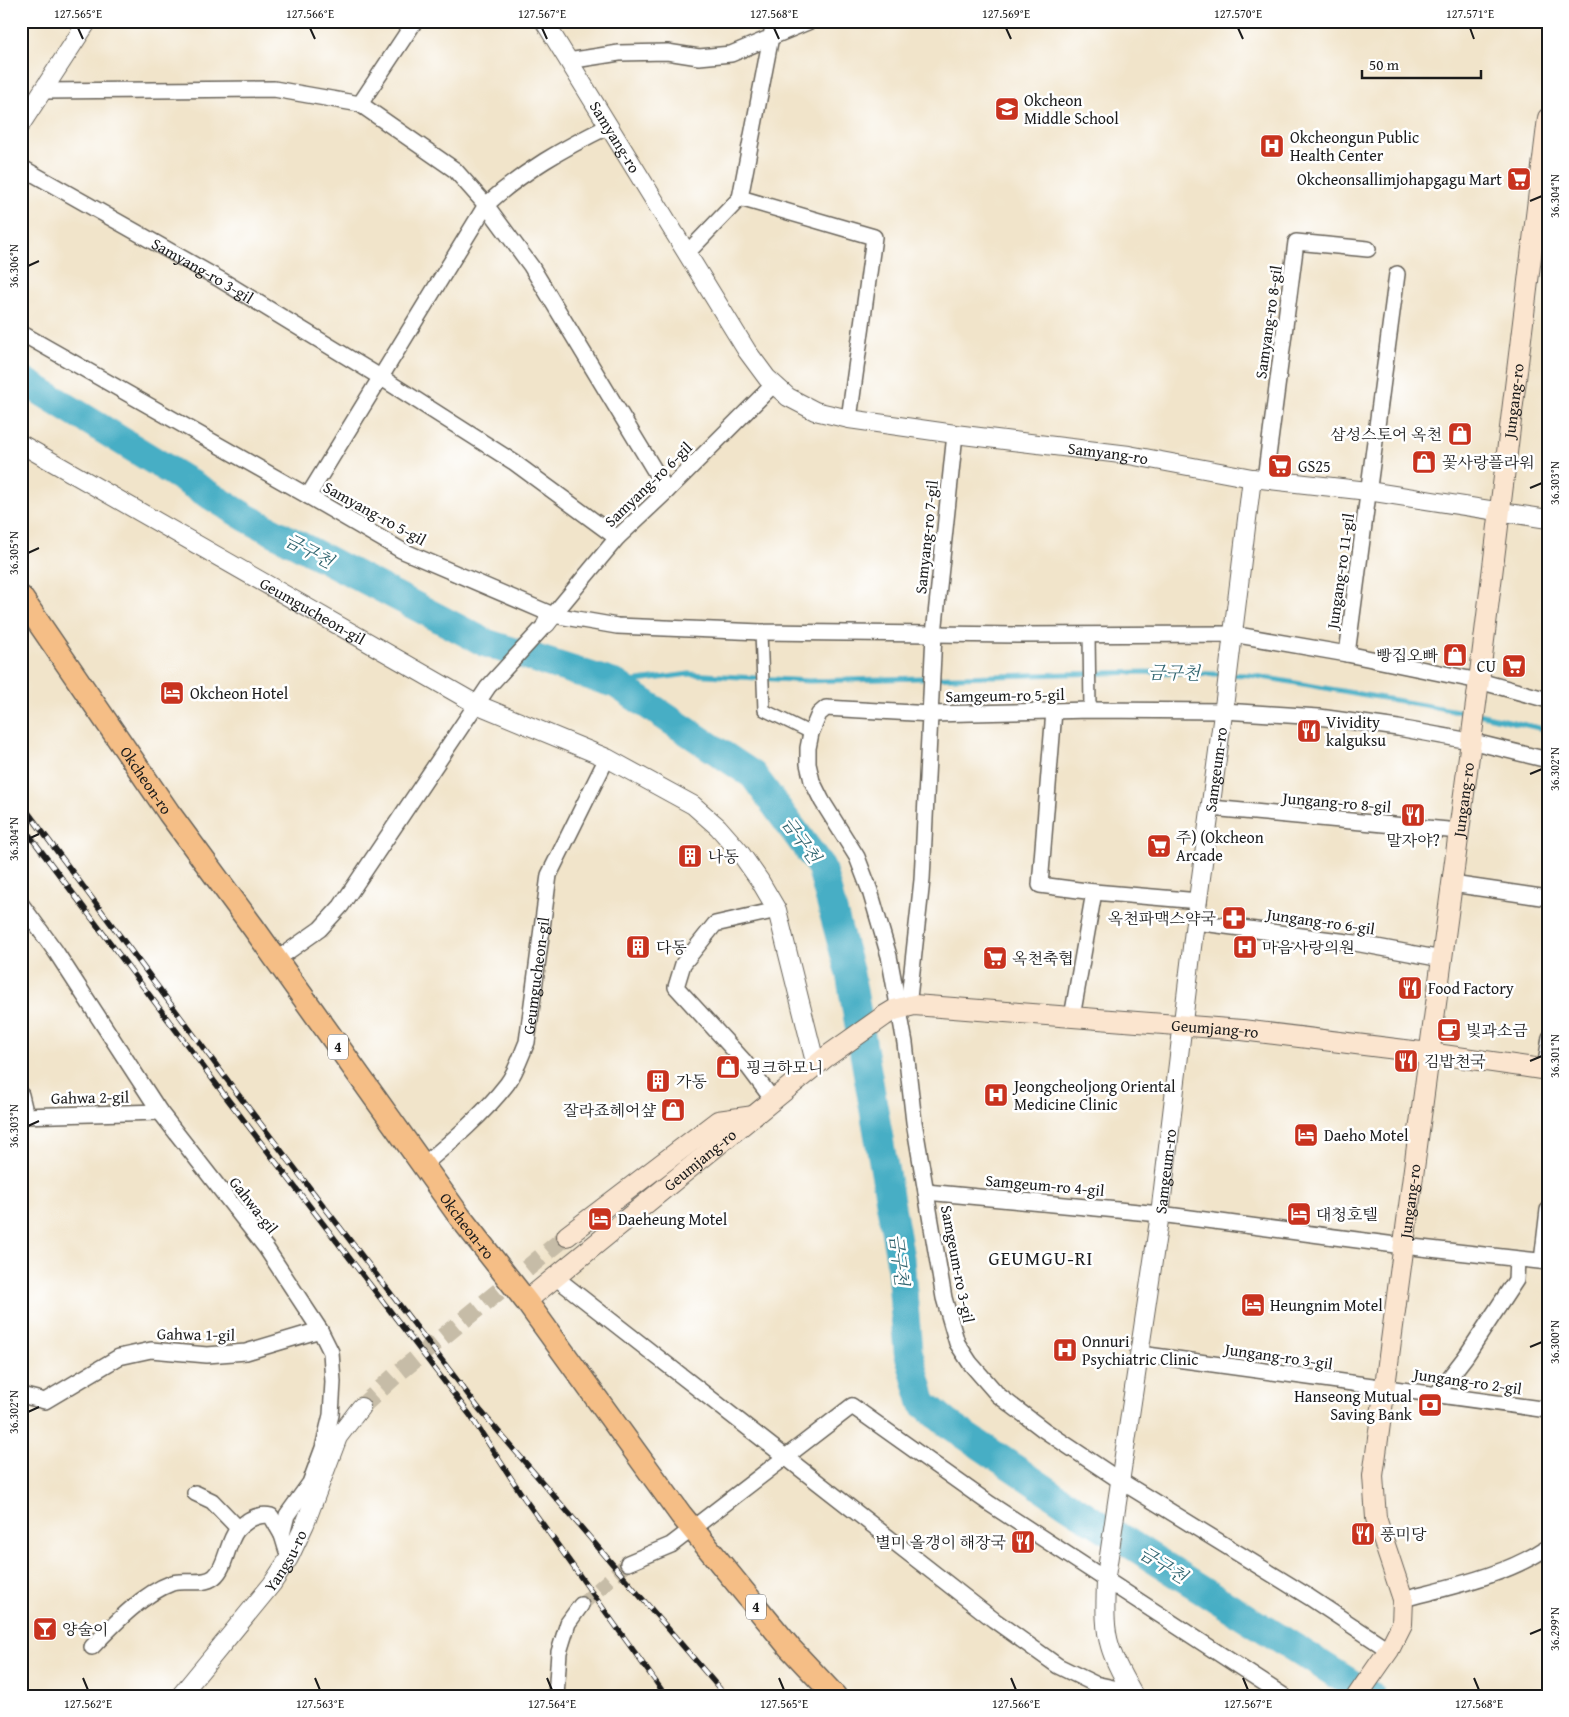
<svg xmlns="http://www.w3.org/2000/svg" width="1569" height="1717" viewBox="0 0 1569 1717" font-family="'Gentium Book Plus','Noto Serif KR',serif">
<rect width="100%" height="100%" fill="#fff"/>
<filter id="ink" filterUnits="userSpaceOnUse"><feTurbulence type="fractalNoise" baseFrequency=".02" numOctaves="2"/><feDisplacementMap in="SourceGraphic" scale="10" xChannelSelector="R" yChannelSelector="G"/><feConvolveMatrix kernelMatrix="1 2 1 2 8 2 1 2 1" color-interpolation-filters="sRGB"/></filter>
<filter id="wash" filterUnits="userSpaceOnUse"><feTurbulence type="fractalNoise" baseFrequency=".0096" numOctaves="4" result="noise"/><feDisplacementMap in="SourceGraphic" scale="20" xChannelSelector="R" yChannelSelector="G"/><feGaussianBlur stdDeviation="1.12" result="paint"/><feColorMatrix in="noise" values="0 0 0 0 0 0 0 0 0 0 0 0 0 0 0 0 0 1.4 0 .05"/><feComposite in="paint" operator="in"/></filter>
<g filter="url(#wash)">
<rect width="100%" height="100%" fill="#f1e4ca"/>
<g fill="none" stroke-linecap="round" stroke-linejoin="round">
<!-- stream -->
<path stroke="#46aec5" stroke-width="5" d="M616,684L689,674L809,681L1145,672L1250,675L1469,713
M1478,714L1548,730"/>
<!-- river -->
<path stroke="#46aec5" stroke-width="29" d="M21,379L247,518L486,643L616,684L753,775L821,867L850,974L900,1258L908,1351L923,1403L947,1423L1070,1506L1371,1696"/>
</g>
</g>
<g filter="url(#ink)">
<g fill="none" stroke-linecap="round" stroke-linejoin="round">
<!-- minor-tunnel -->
<path stroke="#c6bca7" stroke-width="15" stroke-dasharray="15 8" stroke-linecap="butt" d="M581,1605L628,1563"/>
<!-- tertiary-tunnel -->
<path stroke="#c6bca7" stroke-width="18" stroke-dasharray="18 9" stroke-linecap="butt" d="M361,1407L397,1374L567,1236"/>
<defs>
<path id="pedestrian" d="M761,632L764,710L811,733
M1089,634L1090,710
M1543,1070L1548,1037"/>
<g id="minor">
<path d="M774,21L740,198L874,237L849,419"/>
<path d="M568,61L619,53L667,52L699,57L731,54L810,21"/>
<path d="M43,91L274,89L360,104L455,170L486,205L531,266L667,491"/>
<path d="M360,104L415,21"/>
<path id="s1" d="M21,167L221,280L385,380L515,463L617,538"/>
<path d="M687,253L740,198"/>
<path d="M21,333L308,496L401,550L553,615L617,626L761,632L1017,635L1232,634L1347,654L1479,681L1548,700"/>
<path d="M1265,479L1296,242L1368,249"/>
<path d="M308,496L486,205C523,171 564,148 609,126"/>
<path d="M553,615L617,538L667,491L774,384"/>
<path d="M1347,654L1397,274"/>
<path d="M1054,711L1040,885L1094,892L1199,901"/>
<path d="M1211,808L1459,831"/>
<path d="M1452,884L1548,898"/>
<path d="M21,904L56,952L160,1112L266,1248L320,1330L331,1352L333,1382L331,1415L323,1448L310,1483L287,1515L282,1535L289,1558"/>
<path d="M1195,922L1355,943L1442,959"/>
<path d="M276,960L320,929L341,906L488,687L546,624"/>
<path d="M908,1007L922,880L934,634L955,434"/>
<path d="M1072,1017L1094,892"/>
<path d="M21,1095L26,1116"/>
<path d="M773,1100L743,1060L676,987L683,964L715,924L777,910"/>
<path d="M21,1116L160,1112"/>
<path id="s2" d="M422,1166C452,1141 483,1115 507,1084C516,1072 521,1056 527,1042L549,875L607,758"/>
<path d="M926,1192L1160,1214L1403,1246L1548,1262"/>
<path d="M1542,1261L1548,1210"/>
<path d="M555,1277L994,1620L1058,1666L1095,1684L1132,1692"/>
<path d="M1140,1354L1548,1410"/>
<path d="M21,1395L45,1401L119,1357L151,1350L207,1355L246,1352L320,1330"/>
<path d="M1436,1395L1466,1356L1516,1280L1517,1259"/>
<path d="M195,1493L212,1501L238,1528"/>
<path d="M628,1563L671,1545L852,1406L990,1504L1284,1696"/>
<path d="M1403,1599C1452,1586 1505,1576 1548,1547"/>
<path d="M92,1647C114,1624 142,1594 172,1583C185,1579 203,1586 214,1577C226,1568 227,1542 237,1530C240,1526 245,1523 249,1520C256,1516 263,1514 271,1516L282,1535"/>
<path d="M1389,1650L1309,1597L1119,1480L1044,1430L998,1395L970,1363L957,1343L944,1298L914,1122L905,1043L889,956L870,891L857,857L822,801L812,781L808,764V748L811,733L819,714L826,708L931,714L1090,710L1224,711L1319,717L1398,728L1470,741L1548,760"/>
<path d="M556,1696L559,1652L568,1623L581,1605"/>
</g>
<g id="tertiary">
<path id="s3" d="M544,21L747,351L767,378L788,397L815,411L849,419L955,434L1129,455L1252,478L1368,491L1548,519"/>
<path d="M21,124L88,21"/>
<path id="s4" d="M21,444L476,704L607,758L693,805L718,827L739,851L760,881L777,910L816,1066"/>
<path d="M546,624L553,615"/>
<path id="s5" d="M180,1696L272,1584L289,1558L305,1524L338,1437L361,1407"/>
<path id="s6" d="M1134,1696C1125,1680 1115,1664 1110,1646C1103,1624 1106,1598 1106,1576L1160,1214L1195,922L1225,699L1252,478"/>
</g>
<g id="secondary">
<path d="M567,1236L718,1121L754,1116"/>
<path id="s7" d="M526,1301L826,1057L884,1016L894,1010L914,1005L1242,1030L1429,1053L1548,1070"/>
<path id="s8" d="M1357,1696L1389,1650L1402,1624L1403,1599L1376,1518L1373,1476L1479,681L1548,118"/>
</g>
<g id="primary">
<path id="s9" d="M21,597L169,813L253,927L460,1217L526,1301L681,1515L790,1648L835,1696"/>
</g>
</defs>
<!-- pedestrian casing -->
<use href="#pedestrian" stroke="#676259" stroke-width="14"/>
<!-- minor casing -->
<use href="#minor" stroke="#676259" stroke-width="18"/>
<!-- tertiary casing -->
<use href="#tertiary" stroke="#676259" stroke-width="20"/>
<!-- secondary casing -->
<use href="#secondary" stroke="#676259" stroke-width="22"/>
<!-- primary casing -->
<use href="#primary" stroke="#676259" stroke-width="25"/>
<!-- pedestrian -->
<use href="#pedestrian" stroke="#fff" stroke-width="11"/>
<!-- minor -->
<use href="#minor" stroke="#fff" stroke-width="15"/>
<!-- tertiary -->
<use href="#tertiary" stroke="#fff" stroke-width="18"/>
<!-- secondary -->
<use href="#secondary" stroke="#fbe5cf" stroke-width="20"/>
<!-- primary -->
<use href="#primary" stroke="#f5be86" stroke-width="22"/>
<defs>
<path id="rail" d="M21,803L237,1093L480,1410L726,1696
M21,824L229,1101L470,1415L524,1498L666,1696"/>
</defs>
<!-- rail casing -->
<use href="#rail" stroke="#1c1c1c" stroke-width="5.5"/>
<!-- rail -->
<use href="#rail" stroke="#fff" stroke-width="4" stroke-dasharray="11" stroke-linecap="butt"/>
</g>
</g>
<!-- ticks -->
<path fill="none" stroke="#1c1c1c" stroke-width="2" d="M78,28L83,39M310,28L315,39M542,28L547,39M774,28L779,39M1006,28L1011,39M1238,28L1243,39M1470,28L1474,39M1530,201L1542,196M28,266L39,261M1530,488L1542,483M28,553L39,548M1530,774L1542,769M28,839L39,834M1530,1061L1542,1056M28,1126L39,1121M1530,1347L1542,1342M28,1412L39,1407M1530,1634L1542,1629M83,1678L88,1690M315,1678L320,1690M547,1678L552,1690M779,1678L784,1690M1011,1678L1016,1690M1243,1678L1248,1690M1474,1678L1479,1690"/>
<!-- icons -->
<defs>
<symbol id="school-square" viewBox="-11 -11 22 22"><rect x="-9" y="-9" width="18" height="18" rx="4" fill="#c8321e" stroke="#fff"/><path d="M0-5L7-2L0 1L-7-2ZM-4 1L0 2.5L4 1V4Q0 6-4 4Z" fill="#fff"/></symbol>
<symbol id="hospital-square" viewBox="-11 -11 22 22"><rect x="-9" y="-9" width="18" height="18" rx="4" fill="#c8321e" stroke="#fff"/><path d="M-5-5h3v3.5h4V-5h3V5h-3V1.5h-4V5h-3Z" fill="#fff"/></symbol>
<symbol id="supermarket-square" viewBox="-11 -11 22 22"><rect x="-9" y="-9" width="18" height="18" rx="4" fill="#c8321e" stroke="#fff"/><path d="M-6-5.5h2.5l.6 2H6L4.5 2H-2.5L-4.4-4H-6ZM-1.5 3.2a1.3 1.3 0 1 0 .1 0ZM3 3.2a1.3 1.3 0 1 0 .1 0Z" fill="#fff"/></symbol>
<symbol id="shop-square" viewBox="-11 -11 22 22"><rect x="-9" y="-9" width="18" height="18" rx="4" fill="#c8321e" stroke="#fff"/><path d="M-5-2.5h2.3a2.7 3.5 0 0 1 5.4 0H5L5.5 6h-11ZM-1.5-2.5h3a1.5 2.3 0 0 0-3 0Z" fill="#fff"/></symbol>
<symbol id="hotel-square" viewBox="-11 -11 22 22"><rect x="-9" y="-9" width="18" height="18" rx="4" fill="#c8321e" stroke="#fff"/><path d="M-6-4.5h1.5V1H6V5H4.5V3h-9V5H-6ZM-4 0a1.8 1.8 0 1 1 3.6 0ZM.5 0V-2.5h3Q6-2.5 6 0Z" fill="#fff"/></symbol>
<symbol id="restaurant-square" viewBox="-11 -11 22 22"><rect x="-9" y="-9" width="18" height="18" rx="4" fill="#c8321e" stroke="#fff"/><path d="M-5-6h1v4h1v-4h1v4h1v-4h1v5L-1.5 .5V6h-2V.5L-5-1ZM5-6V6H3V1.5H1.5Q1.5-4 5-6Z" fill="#fff"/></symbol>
<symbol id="building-square" viewBox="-11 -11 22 22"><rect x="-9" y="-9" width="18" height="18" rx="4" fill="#c8321e" stroke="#fff"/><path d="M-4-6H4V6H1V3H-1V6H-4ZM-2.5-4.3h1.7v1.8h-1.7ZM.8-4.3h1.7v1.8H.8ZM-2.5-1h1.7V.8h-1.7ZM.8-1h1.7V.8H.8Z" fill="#fff"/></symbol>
<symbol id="pharmacy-square" viewBox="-11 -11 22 22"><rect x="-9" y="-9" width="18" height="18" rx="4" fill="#c8321e" stroke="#fff"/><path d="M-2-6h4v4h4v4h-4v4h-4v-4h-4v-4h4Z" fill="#fff"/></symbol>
<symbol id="cafe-square" viewBox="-11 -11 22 22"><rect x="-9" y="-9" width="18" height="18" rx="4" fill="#c8321e" stroke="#fff"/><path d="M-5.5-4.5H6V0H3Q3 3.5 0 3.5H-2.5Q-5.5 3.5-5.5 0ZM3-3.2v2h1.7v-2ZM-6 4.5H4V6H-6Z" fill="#fff"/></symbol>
<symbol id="bank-square" viewBox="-11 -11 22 22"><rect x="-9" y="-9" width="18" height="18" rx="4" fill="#c8321e" stroke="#fff"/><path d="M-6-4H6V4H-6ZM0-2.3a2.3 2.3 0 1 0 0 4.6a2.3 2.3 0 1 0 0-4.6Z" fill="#fff"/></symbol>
<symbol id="bar-square" viewBox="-11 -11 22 22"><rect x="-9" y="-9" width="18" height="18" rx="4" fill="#c8321e" stroke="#fff"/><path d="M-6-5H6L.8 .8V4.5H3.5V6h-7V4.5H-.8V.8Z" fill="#fff"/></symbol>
</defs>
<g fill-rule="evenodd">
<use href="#school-square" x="993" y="95" width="28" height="28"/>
<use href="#hospital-square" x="1258" y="132" width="28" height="28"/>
<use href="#supermarket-square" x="1505" y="165" width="28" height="28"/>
<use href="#shop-square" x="1446" y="420" width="28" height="28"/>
<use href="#shop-square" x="1410" y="448" width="28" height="28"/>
<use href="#supermarket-square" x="1266" y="452" width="28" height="28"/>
<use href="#shop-square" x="1441" y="641" width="28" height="28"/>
<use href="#supermarket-square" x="1500" y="652" width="28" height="28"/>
<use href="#hotel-square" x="158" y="679" width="28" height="28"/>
<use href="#restaurant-square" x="1295" y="717" width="28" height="28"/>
<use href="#restaurant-square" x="1399" y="801" width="28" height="28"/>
<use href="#supermarket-square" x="1145" y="832" width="28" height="28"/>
<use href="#building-square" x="676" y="842" width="28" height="28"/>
<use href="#pharmacy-square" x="1220" y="904" width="28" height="28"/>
<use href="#building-square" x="624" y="933" width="28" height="28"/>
<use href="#hospital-square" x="1231" y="933" width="28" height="28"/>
<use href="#supermarket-square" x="981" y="944" width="28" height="28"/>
<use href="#restaurant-square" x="1396" y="974" width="28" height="28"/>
<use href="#cafe-square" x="1435" y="1016" width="28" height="28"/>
<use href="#restaurant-square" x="1392" y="1047" width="28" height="28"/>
<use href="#shop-square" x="714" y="1053" width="28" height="28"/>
<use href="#building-square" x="644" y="1067" width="28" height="28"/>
<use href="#hospital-square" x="982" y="1081" width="28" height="28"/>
<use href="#shop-square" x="659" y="1096" width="28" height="28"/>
<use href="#hotel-square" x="1292" y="1121" width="28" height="28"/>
<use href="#hotel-square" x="1285" y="1200" width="28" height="28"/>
<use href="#hotel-square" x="586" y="1205" width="28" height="28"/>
<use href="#hotel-square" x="1239" y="1291" width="28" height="28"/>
<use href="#hospital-square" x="1051" y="1336" width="28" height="28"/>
<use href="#bank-square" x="1416" y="1391" width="28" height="28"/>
<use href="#restaurant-square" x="1349" y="1520" width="28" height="28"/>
<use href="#restaurant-square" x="1009" y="1528" width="28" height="28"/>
<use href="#bar-square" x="31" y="1615" width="28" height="28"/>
</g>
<g text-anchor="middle" stroke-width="5" stroke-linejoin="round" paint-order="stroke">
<!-- shield labels -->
<g fill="#fff" stroke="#606060" stroke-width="1">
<rect x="328" y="1034.5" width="20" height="25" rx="4"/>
<rect x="746" y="1594.5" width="20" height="25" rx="4"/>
</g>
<g font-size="15" font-weight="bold" fill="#1c1c1c">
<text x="338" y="1052">4</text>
<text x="756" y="1612">4</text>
</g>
<!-- poi labels -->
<g font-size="16" fill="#1c1c1c" stroke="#fff" text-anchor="start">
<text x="1024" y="106">Okcheon<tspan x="1024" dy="18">Middle School</tspan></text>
<text x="1290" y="143">Okcheongun Public<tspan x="1290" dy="18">Health Center</tspan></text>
<text x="1502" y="185" text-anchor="end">Okcheonsallimjohapgagu Mart</text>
<text x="1442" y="440" text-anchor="end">삼성스토어 옥천</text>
<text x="1442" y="468">꽃사랑플라워</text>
<text x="1298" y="472">GS25</text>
<text x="1438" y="661" text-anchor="end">빵집오빠</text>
<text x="1496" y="672" text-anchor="end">CU</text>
<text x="190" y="699">Okcheon Hotel</text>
<text x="1326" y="728">Vividity<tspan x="1326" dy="18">kalguksu</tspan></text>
<text x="1176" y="843">주) (Okcheon<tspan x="1176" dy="18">Arcade</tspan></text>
<text x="1413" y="846" text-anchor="middle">말자야?</text>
<text x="708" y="862">나동</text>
<text x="1216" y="924" text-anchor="end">옥천파맥스약국</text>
<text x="656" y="953">다동</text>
<text x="1262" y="953">마음사랑의원</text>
<text x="1012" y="964">옥천축협</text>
<text x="1428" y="994">Food Factory</text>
<text x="1466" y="1036">빛과소금</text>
<text x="1424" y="1067">김밥천국</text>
<text x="746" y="1073">핑크하모니</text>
<text x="676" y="1087">가동</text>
<text x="1014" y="1092">Jeongcheoljong Oriental<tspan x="1014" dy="18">Medicine Clinic</tspan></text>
<text x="656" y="1116" text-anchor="end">잘라죠헤어샾</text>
<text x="1324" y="1141">Daeho Motel</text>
<text x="1316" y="1220">대청호텔</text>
<text x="618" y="1225">Daeheung Motel</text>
<text x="1270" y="1311">Heungnim Motel</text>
<text x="1082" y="1347">Onnuri<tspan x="1082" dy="18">Psychiatric Clinic</tspan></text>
<text x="1412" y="1402" text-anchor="end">Hanseong Mutual<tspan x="1412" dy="18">Saving Bank</tspan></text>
<text x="1380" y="1540">풍미당</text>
<text x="1006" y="1548" text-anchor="end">별미 올갱이 해장국</text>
<text x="62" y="1635">양술이</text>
</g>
<!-- street labels -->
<g font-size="16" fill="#1c1c1c" stroke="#fff">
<text dy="6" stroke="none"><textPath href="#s3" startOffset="136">Samyang-ro</textPath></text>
<text dy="6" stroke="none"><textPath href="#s1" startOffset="209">Samyang-ro 3-gil</textPath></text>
<text transform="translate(1268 322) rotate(-82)" y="6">Samyang-ro 8-gil</text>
<text dy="6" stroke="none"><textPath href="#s8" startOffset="1322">Jungang-ro</textPath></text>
<text dy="6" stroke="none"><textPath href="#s3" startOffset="776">Samyang-ro</textPath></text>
<text transform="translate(648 484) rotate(-44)" y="6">Samyang-ro 6-gil</text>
<text transform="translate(375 513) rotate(29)" y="6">Samyang-ro 5-gil</text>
<text transform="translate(926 537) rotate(-84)" y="6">Samyang-ro 7-gil</text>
<text transform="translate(1340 571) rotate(-82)" y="6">Jungang-ro 11-gil</text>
<text dy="6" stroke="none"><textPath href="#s4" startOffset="336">Geumgucheon-gil</textPath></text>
<text transform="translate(1005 695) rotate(-1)" y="6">Samgeum-ro 5-gil</text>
<text dy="6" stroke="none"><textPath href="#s6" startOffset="940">Samgeum-ro</textPath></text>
<text dy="6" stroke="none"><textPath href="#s9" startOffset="222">Okcheon-ro</textPath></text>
<text dy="6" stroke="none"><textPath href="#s8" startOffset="920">Jungang-ro</textPath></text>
<text transform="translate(1337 802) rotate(5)" y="6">Jungang-ro 8-gil</text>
<text transform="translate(1321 921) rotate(8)" y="6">Jungang-ro 6-gil</text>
<text dy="6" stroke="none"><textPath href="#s2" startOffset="232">Geumgucheon-gil</textPath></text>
<text dy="6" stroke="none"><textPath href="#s7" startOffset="792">Geumjang-ro</textPath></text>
<text transform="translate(90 1097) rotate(-1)" y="6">Gahwa 2-gil</text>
<text dy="6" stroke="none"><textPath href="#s7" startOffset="224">Geumjang-ro</textPath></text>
<text dy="6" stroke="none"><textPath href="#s6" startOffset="535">Samgeum-ro</textPath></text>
<text transform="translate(1045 1185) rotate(5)" y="6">Samgeum-ro 4-gil</text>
<text dy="6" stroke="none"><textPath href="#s8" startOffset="515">Jungang-ro</textPath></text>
<text transform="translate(254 1205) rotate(52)" y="6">Gahwa-gil</text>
<text dy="6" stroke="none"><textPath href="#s9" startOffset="771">Okcheon-ro</textPath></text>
<text transform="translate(958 1264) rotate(79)" y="6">Samgeum-ro 3-gil</text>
<text transform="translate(196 1334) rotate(1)" y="6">Gahwa 1-gil</text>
<text transform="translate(1279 1356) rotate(8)" y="6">Jungang-ro 3-gil</text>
<text transform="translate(1468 1381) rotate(8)" y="6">Jungang-ro 2-gil</text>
<text dy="6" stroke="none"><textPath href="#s5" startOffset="172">Yangsu-ro</textPath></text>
</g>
<!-- water labels -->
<g font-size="18" font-style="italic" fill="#316570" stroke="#fff">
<text transform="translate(309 551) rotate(28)" y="6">금구천</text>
<text transform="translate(1174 673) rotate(1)" y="6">금구천</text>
<text transform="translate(801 840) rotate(54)" y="6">금구천</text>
<text transform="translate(899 1260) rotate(83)" y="6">금구천</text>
<text transform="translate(1163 1565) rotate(32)" y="6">금구천</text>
</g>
<!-- quarter labels -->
<g font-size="19" letter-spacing="1" fill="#1c1c1c" stroke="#fff">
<text x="1041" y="1265">GEUMGU-RI</text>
</g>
</g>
<!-- margin -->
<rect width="1569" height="1717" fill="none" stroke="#fff" stroke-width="55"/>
<!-- scale -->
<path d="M1362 70v8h119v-8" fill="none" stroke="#1c1c1c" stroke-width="2.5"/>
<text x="1369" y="70" font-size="15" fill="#1c1c1c" stroke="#ffffff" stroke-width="4" paint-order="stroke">50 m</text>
<rect x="28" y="28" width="1514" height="1662" fill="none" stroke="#1c1c1c" stroke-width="2"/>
<g font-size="12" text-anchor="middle" fill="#1c1c1c">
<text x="78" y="18">127.565°E</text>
<text x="310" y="18">127.566°E</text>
<text x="542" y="18">127.567°E</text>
<text x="774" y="18">127.568°E</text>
<text x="1006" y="18">127.569°E</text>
<text x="1238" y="18">127.570°E</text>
<text x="1470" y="18">127.571°E</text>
<text transform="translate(1555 196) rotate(-90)" y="4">36.304°N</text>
<text transform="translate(14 266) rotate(-90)" y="4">36.306°N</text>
<text transform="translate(1555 483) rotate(-90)" y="4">36.303°N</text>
<text transform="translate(14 553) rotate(-90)" y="4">36.305°N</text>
<text transform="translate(1555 769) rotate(-90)" y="4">36.302°N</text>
<text transform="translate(14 839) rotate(-90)" y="4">36.304°N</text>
<text transform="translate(1555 1056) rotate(-90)" y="4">36.301°N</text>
<text transform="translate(14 1126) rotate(-90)" y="4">36.303°N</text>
<text transform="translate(1555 1342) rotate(-90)" y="4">36.300°N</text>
<text transform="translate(14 1412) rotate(-90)" y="4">36.302°N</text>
<text transform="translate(1555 1629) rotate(-90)" y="4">36.299°N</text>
<text x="88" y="1708">127.562°E</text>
<text x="320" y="1708">127.563°E</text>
<text x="552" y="1708">127.564°E</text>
<text x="784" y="1708">127.565°E</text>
<text x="1016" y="1708">127.566°E</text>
<text x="1248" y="1708">127.567°E</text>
<text x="1479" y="1708">127.568°E</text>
</g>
</svg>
